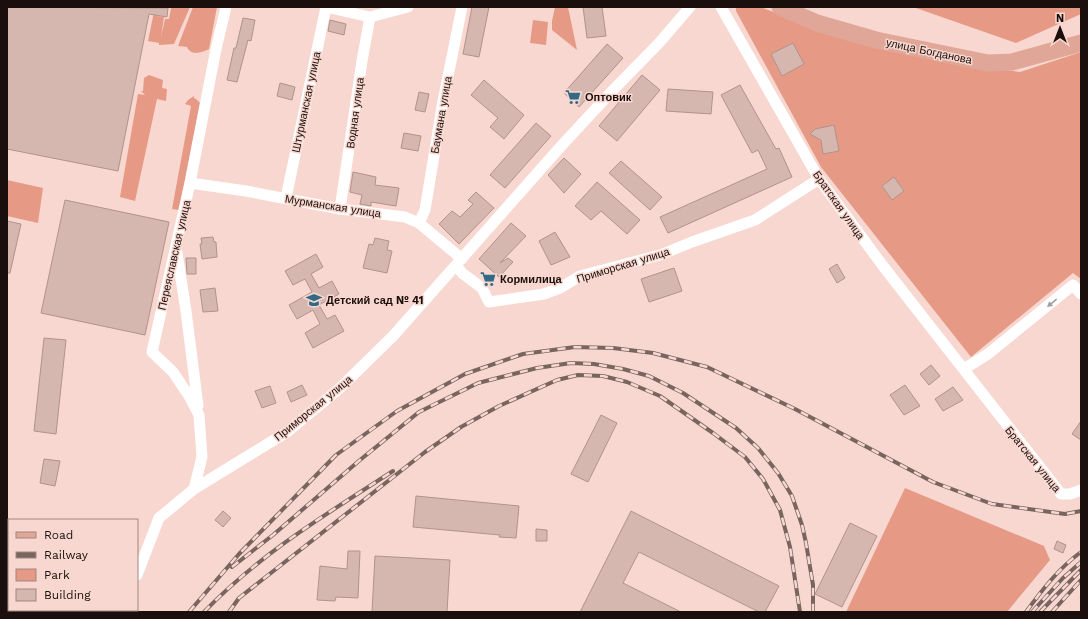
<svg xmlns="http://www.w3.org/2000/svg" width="1088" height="619" viewBox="0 0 1088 619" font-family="'Work Sans',sans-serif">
<rect width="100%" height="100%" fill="#f7d7cf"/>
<!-- green -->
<path fill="#e69a86" d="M155,7H159L157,16L164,17L161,37L165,19H169L171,8L170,7H190L174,44L159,45V43L148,41Z
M193,7H217L209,49C201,53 191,56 187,47L178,46Z
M555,7H568L577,50L552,30V21Z
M736,7H761L828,34L962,63L1020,72L1081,52V279L1073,273L971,357L821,167L736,11Z
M913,7H1081V14L1016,43Z
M533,20L548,22L546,45L530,43Z
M149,75L163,80L162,88L167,89L166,101L157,99L135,201L120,197L138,94L145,95L141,91H143L144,78Z
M194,96V98L196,99L200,103L179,210L172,209L191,106L185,104L188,100Z
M7,180L43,188L38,223L7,216Z
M905,488L1044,546L1050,560L1007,612H846Z"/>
<!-- building -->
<path fill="#d6b7af" stroke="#b0938b" d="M7,7L168,8L167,17L149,14L118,171L7,149Z
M472,7H489L479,57L463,54Z
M583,7H602L606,36L587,38Z
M243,18L255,20L251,41L248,40L237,82L227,80L234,48H236Z
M330,20L346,24L344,35L328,31Z
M793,43L804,64L782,76L771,54Z
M607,44L623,58L579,107L564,93Z
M642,75L660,90L617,141L599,126Z
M484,80L524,115L504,139L490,127L498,118L471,95Z
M280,83L295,87L292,100L277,96Z
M740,85L776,149L779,148L792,177L668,233L660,217L767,169L758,150L752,153L721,95Z
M668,89L713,92L711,114L666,111Z
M419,92L429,94L425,112L415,110Z
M536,123L551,136L505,188L490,175Z
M834,125L839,151L823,154L821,140L810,134L815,129Z
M404,133L421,136L418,151L401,148Z
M564,158L581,174L564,193L548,175Z
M621,161L662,197L650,210L609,173Z
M353,172L376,177L375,185L399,188L396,206L371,202V206L360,204L362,195L350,192Z
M894,177L904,191L892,200L882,186Z
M597,182L640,220L627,234L601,211L591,220L575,206Z
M476,192L494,208L459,244L439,224L452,211L460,217L473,204L468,200Z
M65,200L169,222L145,335L41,313Z
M7,221L21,224L10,273H7Z
M511,223L526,236L500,263L508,258L513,262L499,277L479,259Z
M555,232L570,257L551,265L539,241Z
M213,237L214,242H216L217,257L202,259L200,244H202L201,238Z
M375,238L389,241L387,250L392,251L387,273L363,268L369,244L373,245Z
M316,254L323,267L311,274L319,288L332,281L339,294L319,305L327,319L335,315L344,331L313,348L305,333L320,324L313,310L297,319L289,305L312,292L305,279L293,285L285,271Z
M186,258H196V274H187Z
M837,264L845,278L837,283L829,269Z
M674,268L682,291L649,302L641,279Z
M215,288L218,311L203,312L200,290Z
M44,338L66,340L56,434L34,431Z
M931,365L940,376L929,385L920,374Z
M302,385L307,395L291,402L287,392Z
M905,385L920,406L904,415L890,395Z
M270,386L276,403L262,408L255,391Z
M953,387L963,400L943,411L935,399Z
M601,415L617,423L588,482L571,474Z
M1081,421V440L1072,434Z
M44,459L60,461L55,486L40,483Z
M416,496L519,506L516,538L499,537L500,535L413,527Z
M223,511L231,518L223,527L215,520Z
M631,511L779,586L765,612H759L639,552L623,583L681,612H580Z
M850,523L877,536L842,607L815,594Z
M536,529L547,530V541H536Z
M1057,541L1066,545L1063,553L1054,549Z
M348,551H360L358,598L336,597L335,601L317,600L320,566L347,569Z
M375,556L450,560L447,612H372Z"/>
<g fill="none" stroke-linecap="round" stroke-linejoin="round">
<!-- minor -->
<path stroke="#fff" stroke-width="11" d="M326,7L370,17L362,61L340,209
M721,7L819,179L883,266L1061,494H1070L1081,490
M370,17L408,7
M190,183L246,191L340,209L405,217L419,223L462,259
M286,198L326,7
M419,223L425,210L443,101L462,7
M177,253L186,311L198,406
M456,265L462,273L482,288L489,302L544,294L560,288L580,276L660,255L692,242L755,220L819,179
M964,369L988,354L1073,285L1081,294
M194,489L202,457L199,415L189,396L173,372L152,352L190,183L216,49L226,7
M137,575L159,518L194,489L287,432L340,388L394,335L563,144L616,87L659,43L690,7
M129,612L130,610"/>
<!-- primary -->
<path stroke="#e0a798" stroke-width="17" d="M780,7L817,23L876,40L988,63L1012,62L1081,43"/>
<defs>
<path id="rail" d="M232,567L273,535L360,460L419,412L478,383L537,368L571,363L594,364L623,369L649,376L683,393L736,428L758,448L778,473L792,496L802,525L806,543L813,585V612
M189,612L239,554L336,455L397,411L465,374L523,354L575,347L613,348L653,353L707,367L795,409L933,482L992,504L1065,514L1081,511
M204,612C261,553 325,515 393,471
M229,612L239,598L425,452L461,427L499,406L557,380L578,375L603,376L627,382L660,396L713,433L745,457L763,479L780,510L790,547L800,612
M1026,612C1042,590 1059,568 1081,552
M1032,612L1063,578L1081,562
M1040,612L1081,570
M1052,612L1081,580"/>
</defs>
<!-- rail casing -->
<use href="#rail" stroke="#796560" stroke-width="4"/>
<!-- rail -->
<use href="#rail" stroke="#f7d7cf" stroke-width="2.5" stroke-dasharray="8" stroke-linecap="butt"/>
</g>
<!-- one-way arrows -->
<defs><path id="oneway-solid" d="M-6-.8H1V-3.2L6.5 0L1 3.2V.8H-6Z"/></defs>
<use fill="#a39f9e" href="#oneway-solid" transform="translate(1052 303) rotate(141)"/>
<!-- icons -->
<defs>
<symbol id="supermarket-bare" viewBox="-9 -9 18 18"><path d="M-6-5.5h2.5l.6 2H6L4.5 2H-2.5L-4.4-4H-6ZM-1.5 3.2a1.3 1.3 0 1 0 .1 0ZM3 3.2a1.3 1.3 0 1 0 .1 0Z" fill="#326984" stroke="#f7d7cf" stroke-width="2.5" paint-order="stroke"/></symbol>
<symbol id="school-bare" viewBox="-9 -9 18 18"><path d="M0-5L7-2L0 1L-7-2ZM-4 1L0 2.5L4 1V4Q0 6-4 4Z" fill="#326984" stroke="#f7d7cf" stroke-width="2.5" paint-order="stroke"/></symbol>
</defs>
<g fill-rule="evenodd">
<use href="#supermarket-bare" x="562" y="86" width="22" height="22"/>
<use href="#supermarket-bare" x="477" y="268" width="22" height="22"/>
<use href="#school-bare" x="303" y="289" width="22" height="22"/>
</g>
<g text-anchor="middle" stroke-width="3" stroke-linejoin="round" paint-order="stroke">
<!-- street labels -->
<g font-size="11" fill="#1a0f0c" stroke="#f7d7cf">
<text transform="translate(929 51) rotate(12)" y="4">улица Богданова</text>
<text transform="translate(306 102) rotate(-78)" y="4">Штурманская улица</text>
<text transform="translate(355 113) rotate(-82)" y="4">Водная улица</text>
<text transform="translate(441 115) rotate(-80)" y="4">Баумана улица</text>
<text transform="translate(839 205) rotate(55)" y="4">Братская улица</text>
<text transform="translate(333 206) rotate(9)" y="4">Мурманская улица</text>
<text transform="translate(174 255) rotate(-77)" y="4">Переяславская улица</text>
<text transform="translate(623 265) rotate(-17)" y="4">Приморская улица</text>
<text transform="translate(313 408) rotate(-39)" y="4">Приморская улица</text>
<text transform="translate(1033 459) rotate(51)" y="4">Братская улица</text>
</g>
<!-- poi labels -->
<g font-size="11" font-weight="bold" fill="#1a0f0c" stroke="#f7d7cf" text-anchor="start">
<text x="585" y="101">Оптовик</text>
<text x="500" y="283">Кормилица</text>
<text x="326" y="304">Детский сад № 41</text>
</g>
</g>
<!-- border -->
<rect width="1088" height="619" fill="none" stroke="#1a0f0c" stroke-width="16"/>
<!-- legend -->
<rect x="8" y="519" width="130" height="92" fill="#f7d7cf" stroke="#9f8781"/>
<rect x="16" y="532" width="20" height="6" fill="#e0a798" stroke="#9f8781"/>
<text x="44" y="539" font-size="12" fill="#1a0f0c">Road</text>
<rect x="16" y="552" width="20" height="6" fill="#796560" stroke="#9f8781"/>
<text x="44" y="559" font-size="12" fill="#1a0f0c">Railway</text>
<rect x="16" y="569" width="20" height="12" fill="#e69a86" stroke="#9f8781"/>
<text x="44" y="579" font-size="12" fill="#1a0f0c">Park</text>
<rect x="16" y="589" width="20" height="12" fill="#d6b7af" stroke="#9f8781"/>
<text x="44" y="599" font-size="12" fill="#1a0f0c">Building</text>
<!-- north arrow -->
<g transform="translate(1060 28)" stroke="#f7d7cf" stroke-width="3" paint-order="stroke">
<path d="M0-3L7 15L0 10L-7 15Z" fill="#1a0f0c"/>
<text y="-6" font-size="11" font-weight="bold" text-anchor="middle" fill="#1a0f0c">N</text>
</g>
</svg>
